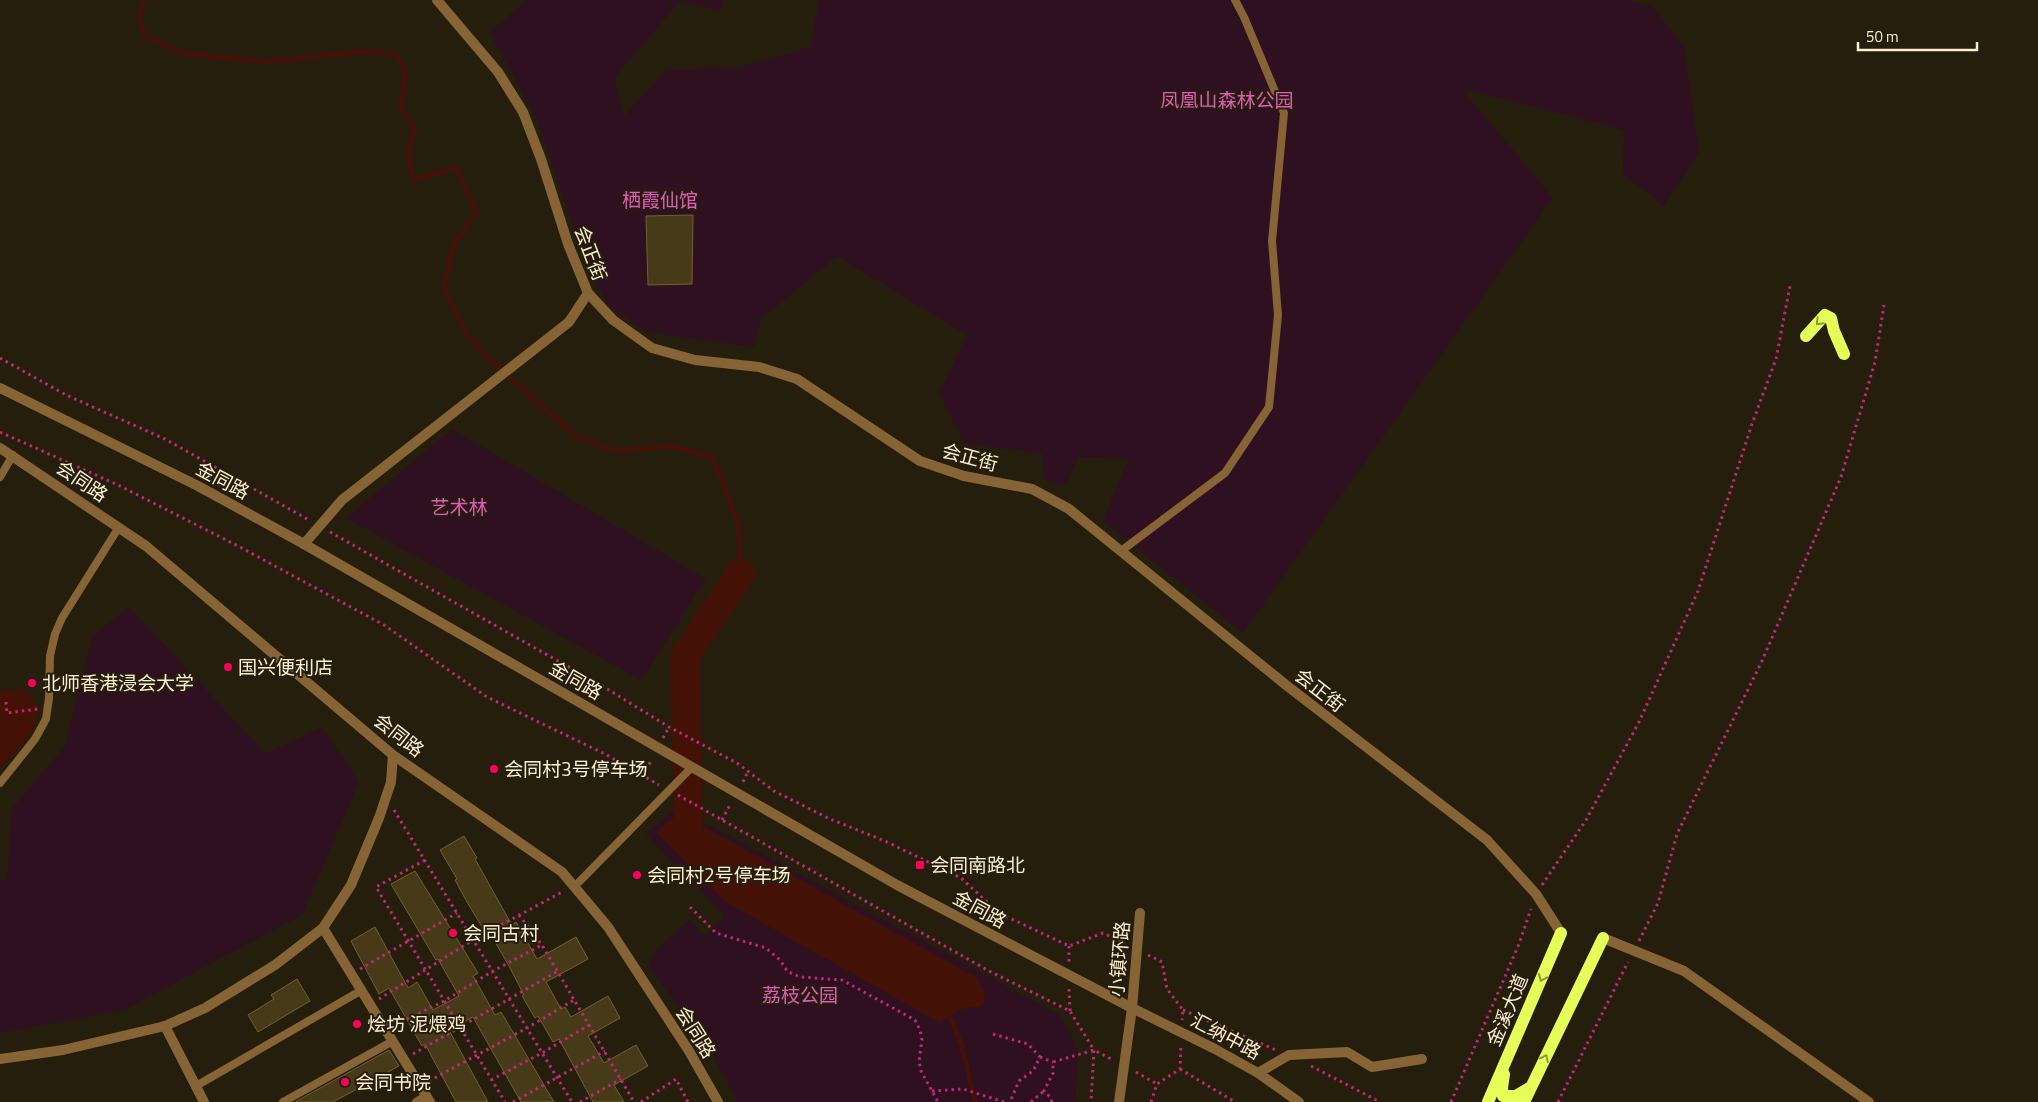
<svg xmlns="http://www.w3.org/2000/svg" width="2038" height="1102" viewBox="0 0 2038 1102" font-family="'Titillium Web','Noto Sans SC',sans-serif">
<rect width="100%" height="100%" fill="#251e0d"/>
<!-- green -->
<path fill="#2f1020" d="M526,0H724L721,11L679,2L614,78L624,116L667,70L740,67L811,47L819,0H1625L1652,6L1684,47L1699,152L1664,206L1623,174L1624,130L1462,89L1553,198L1243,633L1103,521L1129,458L1078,457L1066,486L1044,479L1043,454L964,443L939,393L967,335L837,256L760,320L754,347L672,336L644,330L609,306L587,268L537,119L490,33Z
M452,429L706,579L641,680L346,518Z
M129,607L266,754L322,727L359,782L302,915L124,1010L0,1033V882L7,879L12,809L65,746L93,636Z
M680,809L1058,1014L1071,1034L1078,1055L1075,1102H738L711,1052L648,965L658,948L689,919L705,936L725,916L646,834L670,813Z"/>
<!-- water -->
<path fill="#441107" d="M24,689L38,705C42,729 14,752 0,768V691Z
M679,813L977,978L984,992L985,1002L979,1007C961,1007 954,1012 940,1023L724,901L656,832Z"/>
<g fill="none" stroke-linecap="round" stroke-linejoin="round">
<!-- stream -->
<path stroke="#441107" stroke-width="5" d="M143,0L139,20L145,37L184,53L268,62L365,51L395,54L405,71L401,109L415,128L408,154L414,180L456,168L476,211L454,245L444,289L466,333L494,364L576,436L615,451L672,446L712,457L738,522L741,573
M947,1010L961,1043L975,1102"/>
<!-- river -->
<path stroke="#441107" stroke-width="29" d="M703,850L689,838L685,656L741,573"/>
</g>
<!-- building -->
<path fill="#473a19" stroke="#74602a" d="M693,215L692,284L648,285L646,216Z
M464,836L477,858L475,859L495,895L512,925L516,922L537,959L576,937L588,959L546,982L561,1009L565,1007L571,1017L608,996L620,1018L588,1036L604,1063L636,1045L648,1066L614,1085L624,1102H593L559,1039L553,1042L538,1016L535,1018L522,996L524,995L509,966L487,928L484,930L467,902L455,880L457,879L440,850Z
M415,871L478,973L473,976L495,1015L501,1012L554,1102H521L473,1017L449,1030L488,1102H456L425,1044L422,1046L389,988L379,994L351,941L375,927L408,988L417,982L433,1010L459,996L438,959L436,960L391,884Z
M297,979L310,1001L258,1032L248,1015L274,999L271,995Z
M389,1050L399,1066L370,1082L333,1102H295Z"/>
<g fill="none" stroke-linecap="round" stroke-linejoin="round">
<!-- path -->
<path stroke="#bb2977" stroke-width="3" stroke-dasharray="2.5 4" stroke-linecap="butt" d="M0,358L66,395L165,439L309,520
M0,432L118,485L238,546L384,625L487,697L605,754L659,785
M330,532L604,687L669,727L737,763L774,791L830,819L885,841L961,878L999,913L1069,946L1103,933L1125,943
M6,702L7,713L38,709
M663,738L669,727
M643,776L652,759
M743,782L748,771
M678,795L989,971L1070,1011L1094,1050L1091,1102
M394,810L572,1102
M722,820L731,803
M425,860L376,887L505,1102
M1542,885L1586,820L1639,722L1698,591L1752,424L1776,359L1790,286
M690,907L716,933L766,948L780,960L787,971L800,977L842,980L915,1020L920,1030L922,1040L919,1061L921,1071L938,1102
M519,915L542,945L634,1102
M1639,941L1658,903L1677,834L1762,661L1841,477L1875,362L1884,305
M1069,946V963
M1148,955L1162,962L1167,989L1183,1010L1182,1020
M360,969L457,913
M1069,989L1070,1011
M379,999L473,940L564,891
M1183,1010L1276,1050
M395,1025L444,1001L493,971L542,945
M993,1034L1028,1044L1040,1057L1033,1071L1019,1081L1010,1102
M413,1054L558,971
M1040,1057L1053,1062
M1311,1066L1380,1102
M1180,1069L1235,1102
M1136,1072L1157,1084
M491,1080L542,1053L589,1025
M429,1081L527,1028L574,1000
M932,1091L963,1089L1004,1102
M513,1102L605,1051
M580,1102L621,1079
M641,1102L676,1079L688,1102
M1031,1102L1044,1091
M1052,1102L1051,1098L1044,1091L1053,1073V1062L1094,1050L1113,1060
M1151,1102L1157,1084L1180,1069L1181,1044
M1451,1102L1519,944L1531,909
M1558,1102L1628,962"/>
<!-- service -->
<path stroke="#866436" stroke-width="8" d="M0,477L13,455
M1121,551L1225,473L1269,407L1278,315L1272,241L1284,113L1244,17L1235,0
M0,783L35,739L46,719L49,698L50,656L55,634L62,618L119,527
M579,882L692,767
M196,1086L362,990
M283,1102L393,1041
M416,1102L426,1096"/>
<!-- pedestrian -->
<path stroke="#866436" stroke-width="10" d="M323,928L430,1102
M165,1026L204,1102"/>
<!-- minor -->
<path stroke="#866436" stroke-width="10" d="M437,0L498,72L523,112L541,159L568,244L588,293L613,320L652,348L695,360L759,367L797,379L920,461L964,476L1032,489L1069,509L1286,685L1487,840L1536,894L1561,933
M0,448L146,546L393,755L562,872L608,927L689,1051L718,1102
M304,544L342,500L569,322L588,293
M1140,913L1132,1008L1215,1049L1258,1073L1299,1102
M1603,938L1684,971L1869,1102
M0,1059L63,1050L165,1026L205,1008L275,965L323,928L351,885L379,818L391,782L393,755
M1258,1073L1289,1055L1347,1052L1372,1067L1422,1059"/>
<!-- tertiary -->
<path stroke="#866436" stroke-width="10" d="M0,388L198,486L304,544L897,885L1132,1008L1119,1102"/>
<!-- primary -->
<path stroke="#e5ff58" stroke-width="12" d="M1806,336L1825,315L1831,318L1834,331L1844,354
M1504,1074L1502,1088L1503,1096H1516L1531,1087
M1488,1102L1561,933
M1524,1102L1603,938"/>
</g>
<!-- one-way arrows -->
<defs><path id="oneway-chevron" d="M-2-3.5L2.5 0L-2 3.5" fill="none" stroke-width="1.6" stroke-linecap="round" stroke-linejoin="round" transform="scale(1.25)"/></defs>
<g stroke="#8f9a36">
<use href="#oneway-chevron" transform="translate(1819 322) rotate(135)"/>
<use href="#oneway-chevron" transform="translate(1542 978) rotate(113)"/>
<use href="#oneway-chevron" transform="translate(1545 1058) rotate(-64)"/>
</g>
<!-- markers -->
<g fill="#fc005e" stroke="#251e0d" stroke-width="2">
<circle cx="228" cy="667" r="5"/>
<circle cx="32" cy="683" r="5"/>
<circle cx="494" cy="769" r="5"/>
<rect x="915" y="860" width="10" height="10" rx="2.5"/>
<circle cx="637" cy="875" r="5"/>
<circle cx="453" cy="933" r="5"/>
<circle cx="357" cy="1024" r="5"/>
<circle cx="345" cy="1082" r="5"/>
</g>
<g text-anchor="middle" stroke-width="4" stroke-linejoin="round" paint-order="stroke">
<!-- park labels -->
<g font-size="19" fill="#e558bd" stroke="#251e0d">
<text x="1227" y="107">凤凰山森林公园</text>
<text x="660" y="207">栖霞仙馆</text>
<text x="459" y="514">艺术林</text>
<text x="800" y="1002">荔枝公园</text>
</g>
<!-- street labels -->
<g font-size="19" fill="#ffefd1" stroke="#251e0d">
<text transform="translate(591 253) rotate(69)" y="7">会正街</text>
<text transform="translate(970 457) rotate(15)" y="7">会正街</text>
<text transform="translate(223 480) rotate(28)" y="7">金同路</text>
<text transform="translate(82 481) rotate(34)" y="7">会同路</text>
<text transform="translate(576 680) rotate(30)" y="7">金同路</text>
<text transform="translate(1320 690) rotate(38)" y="7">会正街</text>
<text transform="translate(399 735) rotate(38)" y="7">会同路</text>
<text transform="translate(980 909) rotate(28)" y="7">金同路</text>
<text transform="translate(1119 959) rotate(-85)" y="7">小镇环路</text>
<text transform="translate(1507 1010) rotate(-67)" y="7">金溪大道</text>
<text transform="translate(696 1032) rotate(58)" y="7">会同路</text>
<text transform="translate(1226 1036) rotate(28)" y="7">汇纳中路</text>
</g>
<!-- poi labels -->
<g font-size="19" fill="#ffefd1" stroke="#251e0d" text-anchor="start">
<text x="238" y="674">国兴便利店</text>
<text x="42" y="690">北师香港浸会大学</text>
<text x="504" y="776">会同村3号停车场</text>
<text x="930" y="872">会同南路北</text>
<text x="647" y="882">会同村2号停车场</text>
<text x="463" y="940">会同古村</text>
<text x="367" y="1031">烩坊 泥煨鸡</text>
<text x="355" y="1089">会同书院</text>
</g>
</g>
<!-- scale -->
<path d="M1858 42v8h119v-8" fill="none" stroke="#ffefd1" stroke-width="2.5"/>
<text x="1866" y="42" font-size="15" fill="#ffefd1" stroke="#251e0d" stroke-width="4" paint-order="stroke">50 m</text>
</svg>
